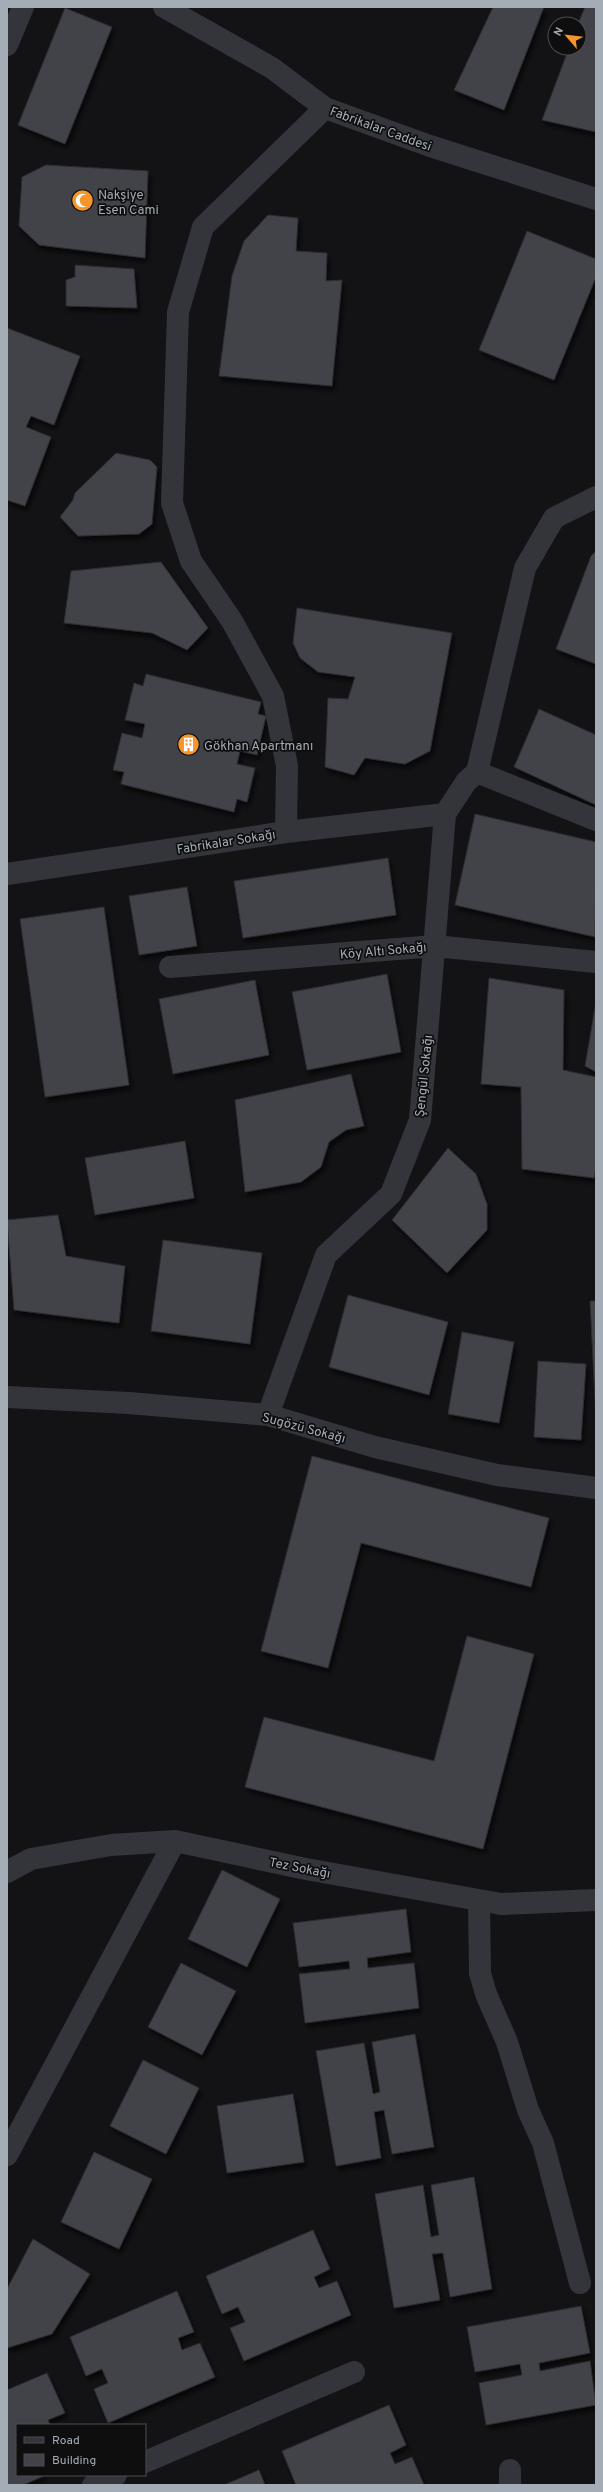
<svg xmlns="http://www.w3.org/2000/svg" width="603" height="2492" viewBox="0 0 603 2492" font-family="Overpass,sans-serif">
<defs>
<filter id="shadow"><feDropShadow dx="2.5" dy="4.5" stdDeviation="2" flood-color="#0009"/></filter>
</defs>
<rect width="100%" height="100%" fill="#131315"/>
<!-- building -->
<path fill="#424348" stroke="#2d2d31" filter="url(#shadow)" d="M493,7H544L504,110L454,90Z
M585,7H596V132L542,120L569,48H579L578,24Z
M65,8L112,27L65,144L18,125Z
M46,165L148,171L145,258L39,245L19,226L22,177Z
M268,215L298,218L296,251L327,253L326,281L342,280L332,386L219,376L232,276L244,241Z
M527,231L596,259V277L554,380L479,350Z
M75,265L134,269L137,308L66,306V280L75,277Z
M7,328L80,356L54,425L31,416L26,427L51,437L25,506L7,500Z
M116,453L150,460L157,467L152,524L139,534L78,536L60,517L73,500L75,493Z
M596,551V664L556,649L591,556Z
M161,562L208,628L187,650L152,633L64,623L71,571Z
M297,608L452,633L430,751L405,764L365,758L354,775L325,767L328,698L348,699L355,677L318,672L300,658L293,643Z
M146,674L261,702L258,714L266,716L257,755L240,751L237,764L255,768L247,802L237,799L234,812L121,784L124,772L113,770L122,733L142,738L145,724L125,720L134,683L143,686Z
M539,709L596,735V805L514,767Z
M475,814L596,842L595,937L455,905Z
M388,858L396,915L243,938L234,881Z
M187,887L197,946L139,955L129,896Z
M104,907L129,1085L45,1097L20,919Z
M387,974L401,1052L307,1070L292,992Z
M489,978L564,990L563,1070L596,1077V1167L594,1178L522,1169L521,1087L481,1084Z
M255,980L269,1055L173,1074L159,999Z
M596,1002V1072L585,1066Z
M351,1074L364,1126L346,1130L329,1142L321,1167L301,1182L245,1192L235,1100Z
M185,1141L194,1198L95,1215L85,1158Z
M448,1148L476,1174L487,1204V1230L447,1273L392,1220Z
M58,1215L66,1256L125,1266L119,1323L14,1310L7,1220Z
M163,1240L262,1253L250,1344L151,1331Z
M348,1295L448,1322L429,1395L329,1367Z
M590,1301H596V1418Z
M462,1332L514,1342L499,1423L448,1414Z
M538,1361L586,1364L581,1440L534,1437Z
M312,1456L549,1518L531,1587L361,1543L328,1668L261,1651Z
M467,1636L534,1654L483,1849L245,1787L264,1717L434,1761Z
M222,1870L280,1899L247,1967L188,1939Z
M406,1909L411,1952L367,1958L368,1968L414,1963L419,2008L305,2023L299,1974L350,1969L349,1961L299,1967L293,1923Z
M181,1963L236,1991L202,2055L148,2027Z
M415,2034L434,2147L392,2154L384,2110L374,2112L381,2158L336,2166L316,2051L364,2043L373,2094L380,2092L372,2042Z
M143,2060L199,2088L166,2154L110,2126Z
M293,2094L304,2162L227,2173L217,2106Z
M94,2152L152,2179L119,2249L61,2222Z
M474,2177L492,2289L450,2297L443,2253L432,2254L440,2300L394,2308L375,2194L423,2185L431,2237L439,2235L431,2185Z
M313,2230L330,2269L314,2277L319,2288L337,2281L351,2315L244,2361L230,2328L245,2322L238,2307L222,2314L206,2276Z
M33,2239L90,2274L52,2334L7,2348V2289Z
M177,2291L194,2332L178,2338L182,2350L200,2343L215,2377L108,2423L94,2389L108,2383L102,2369L86,2376L70,2337Z
M581,2306L590,2353L539,2363L540,2371L590,2361L596,2405L486,2425L479,2383L522,2375L520,2364L475,2372L467,2327Z
M47,2373L65,2413L48,2420L50,2425H17V2475H46L23,2485H7V2390Z
M389,2405L406,2445L390,2453L395,2464L412,2457L424,2485H296L282,2451Z
M259,2470L265,2485H224Z"/>
<g fill="none" stroke-linecap="round" stroke-linejoin="round">
<!-- minor -->
<path stroke="#34353a" stroke-width="22" d="M164,7L272,68L325,108L430,146L596,199
M7,45L23,7
M477,772L596,820
M286,832L287,766L273,696L232,621L191,561L172,503L178,312L203,227L325,108
M7,874L286,832L445,814
M170,967L435,946L596,962
M7,1397L129,1403L268,1415L375,1447L497,1475L596,1488
M268,1415L326,1255L391,1194L420,1120L445,814L466,782L477,772L525,568L554,518L596,497
M7,1872L31,1859L111,1845L175,1841L306,1869L501,1904L596,1900
M479,1901L480,1973L486,1994L507,2042L528,2110L543,2143L580,2283
M7,2155L175,1841
M145,2462L354,2372
M93,2485L116,2475
M510,2485V2470"/>
</g>
<!-- icons -->
<defs>
<symbol id="mosque-disc" viewBox="-11 -11 22 22"><circle r="9.5" fill="#f5952a" stroke="#0e0e0f"/><path d="M3.5-4.9A6 6 0 1 0 3.5 4.9A5 5 0 1 1 3.5-4.9Z" fill="#fff"/></symbol>
<symbol id="building-disc" viewBox="-11 -11 22 22"><circle r="9.5" fill="#f5952a" stroke="#0e0e0f"/><path d="M-4-6H4V6H1V3H-1V6H-4ZM-2.5-4.3h1.7v1.8h-1.7ZM.8-4.3h1.7v1.8H.8ZM-2.5-1h1.7V.8h-1.7ZM.8-1h1.7V.8H.8Z" fill="#fff"/></symbol>
</defs>
<g fill-rule="evenodd">
<use href="#mosque-disc" x="70" y="188" width="25" height="25"/>
<use href="#building-disc" x="176" y="732" width="25" height="25"/>
</g>
<g text-anchor="middle" stroke-width="3.5" stroke-linejoin="round" paint-order="stroke">
<!-- street labels -->
<g font-size="13" fill="#a4acb5" stroke="#0e0e0f">
<text transform="translate(381 128) rotate(20)" y="5">Fabrikalar Caddesi</text>
<text transform="translate(226 841) rotate(-9)" y="5">Fabrikalar Sokağı</text>
<text transform="translate(383 950) rotate(-5)" y="5">Köy Altı Sokağı</text>
<text transform="translate(423 1076) rotate(-84)" y="5">Şengül Sokağı</text>
<text transform="translate(304 1427) rotate(15)" y="5">Sugözü Sokağı</text>
<text transform="translate(300 1867) rotate(11)" y="5">Tez Sokağı</text>
</g>
<!-- poi labels -->
<g font-size="13" fill="#a4acb5" stroke="#0e0e0f" text-anchor="start">
<text x="98" y="199">Nakşiye<tspan x="98" dy="15">Esen Cami</tspan></text>
<text x="204" y="750">Gökhan Apartmanı</text>
</g>
</g>
<!-- border -->
<rect width="603" height="2492" fill="none" stroke="#a4acb5" stroke-width="16"/>
<!-- legend -->
<rect x="16" y="2424" width="130" height="52" fill="#0e0e0f" stroke="#4a4d51"/>
<rect x="24" y="2437" width="20" height="6" fill="#34353a" stroke="#4a4d51"/>
<text x="52" y="2444" font-size="12" fill="#a4acb5">Road</text>
<rect x="24" y="2454" width="20" height="12" fill="#424348" stroke="#4a4d51"/>
<text x="52" y="2464" font-size="12" fill="#a4acb5">Building</text>
<!-- north arrow -->
<g transform="translate(567 36) rotate(298)"><circle r="19" fill="#0e0e0f" stroke="#4a4d51"/>
<path d="M0-3L7 15L0 10L-7 15Z" fill="#f5952a"/>
<text y="-6" font-size="11" font-weight="bold" text-anchor="middle" fill="#a4acb5">N</text>
</g>
</svg>
